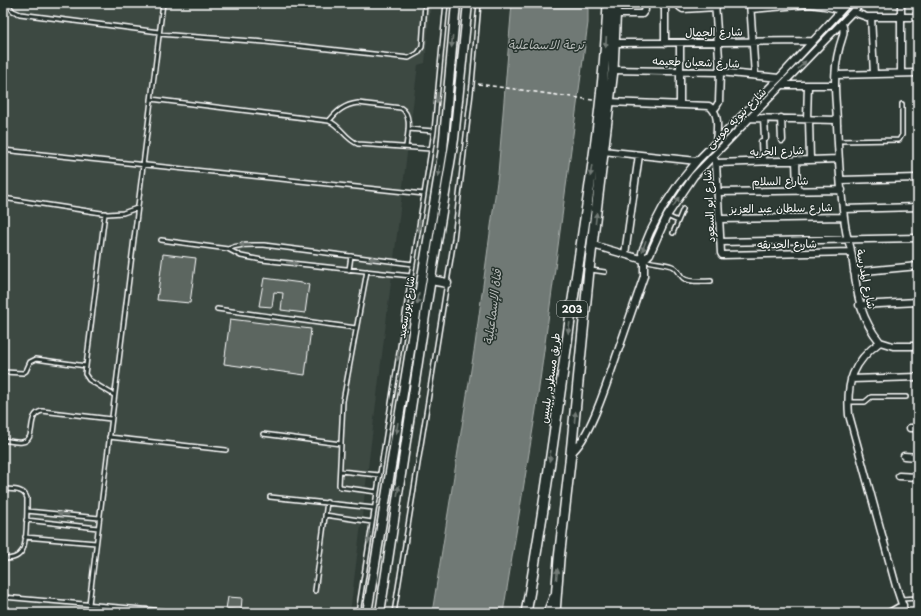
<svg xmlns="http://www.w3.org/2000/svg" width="921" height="616" viewBox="0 0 921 616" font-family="'Playpen Sans','Playpen Sans Arabic',sans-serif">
<rect width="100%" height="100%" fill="#2f3b35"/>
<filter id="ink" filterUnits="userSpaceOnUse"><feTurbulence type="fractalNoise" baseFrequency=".025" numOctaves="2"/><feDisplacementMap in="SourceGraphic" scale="8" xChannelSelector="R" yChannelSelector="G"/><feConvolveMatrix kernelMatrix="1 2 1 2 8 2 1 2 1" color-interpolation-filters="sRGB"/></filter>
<g filter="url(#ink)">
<!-- built -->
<path fill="#3c4842" d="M3,3H431L425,63L418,65L350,613H3Z"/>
<!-- water -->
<path fill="#707975" stroke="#a9afac" d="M512,3H588V23L536,410L503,613H432L475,345L498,174Z"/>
<!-- building -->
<path fill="#5b6661" stroke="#fff" d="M163,254L196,258L190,303L157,300Z
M264,278L309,284L305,313L281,310L283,293L274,292L272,307L259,306Z
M230,319L311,329L305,375L224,364Z
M228,597L242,598L241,611L226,609Z"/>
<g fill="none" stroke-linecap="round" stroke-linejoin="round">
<defs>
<path id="service" d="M7,3L13,11L20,14L159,32
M159,34L265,42L409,58L418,53L422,47L425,3
M151,99L329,121C341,126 345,139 358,144L431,149
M329,121C337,111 344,105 358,103L401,108C413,115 407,136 406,147
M408,129L434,131
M838,141L899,140L902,135V104
M3,150L424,194
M3,198L108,214L123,213L137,208
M105,213L85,374L89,380L114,395
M667,216L678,221
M673,233L683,209
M161,240L228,249L241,256L262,260L411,276
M228,249C239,244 251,245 264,245L413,264
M644,260C653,263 663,263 672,266C678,268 679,274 683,278C689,283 704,281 711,281
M349,270L351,256
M591,270L605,272
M367,271L343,401L339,485L340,487L377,492
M217,309L356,328
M3,372L23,373L26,371L30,362L36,359L86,366
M848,402H865L871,397H906
M263,434L341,444
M109,437L226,450
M3,440C9,441 16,443 22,442C38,440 25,415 42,411L111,419
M340,471L379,475
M3,489C12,490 24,488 27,498C27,508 27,545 22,551C18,558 11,559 3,559
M270,497L374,508
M27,511L99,518
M325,515L372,522
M26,520L98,528
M25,537L96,543
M315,591L327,502
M3,597L188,613
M901,599L918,598
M89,604L163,3
M358,613L434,131L446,3
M394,613L454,239L472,84L479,3"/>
<path id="minor" d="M665,3V43
M680,3V7L683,9L716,7
M750,3L755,75
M901,3V73
M751,9L810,4L825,6L841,10
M853,12L867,17H918
M616,14H642L645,10L644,3
M871,17L874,74
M842,23C846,34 841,39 839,49C836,60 835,74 835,85C835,99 837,112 837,125C839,160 840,196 846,231C847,238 850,244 851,251C858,288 855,311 880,342
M615,43L813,41
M613,70L720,72L779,78
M836,75L918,73
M783,85H835
M609,102L709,106C720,113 717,129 716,142
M680,104V43
M714,109L716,107L719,102L720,72L715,3
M750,118L837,120
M764,118L765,138
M781,118L782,140
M807,119L808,85
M809,119L810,160
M762,142L763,161
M603,151L697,161
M713,156L716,163L721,253L722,255L851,252
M796,160L797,190
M716,163L839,159
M841,180L918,178
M718,192L842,190
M843,209L918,207
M719,219L844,217
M721,242L918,238
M593,245L644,260
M625,254L639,155
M644,260L650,254L667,216L694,176L861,3
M854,272L918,266
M859,305L918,302
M880,342C853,362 846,382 849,415L896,586L905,613
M880,342L893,346H918
M851,379L918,377
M910,428H918
M571,453C590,439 609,377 617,354C626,328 635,302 644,276V264L642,253L643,249L650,232L663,207L679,183L697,161L779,78L848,3
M904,456L918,457
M899,476L918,477
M889,613L903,605"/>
<path id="secondary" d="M431,280L447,283
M367,613L443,149L456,3
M380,613L426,309L454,139L468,3"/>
<path id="primary" d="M526,613C544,514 557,413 571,313C586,210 604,107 608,3
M548,613L554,598
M555,613L559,559L571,453L589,270L613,70L616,3"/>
</defs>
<!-- service casing -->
<use href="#service" stroke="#fff" stroke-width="6"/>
<!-- minor casing -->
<use href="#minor" stroke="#fff" stroke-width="9"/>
<!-- secondary casing -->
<use href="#secondary" stroke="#fff" stroke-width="11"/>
<!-- primary casing -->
<use href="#primary" stroke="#fff" stroke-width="12"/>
<!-- path -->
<path stroke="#fff" stroke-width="1.5" stroke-dasharray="4 3" stroke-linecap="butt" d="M478,84L593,100"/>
<!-- service -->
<use href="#service" stroke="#26332d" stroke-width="3"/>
<!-- minor -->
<use href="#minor" stroke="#26332d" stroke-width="6"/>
<!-- secondary -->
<use href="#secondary" stroke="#26332d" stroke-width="8"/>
<!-- primary -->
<use href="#primary" stroke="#26332d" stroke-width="9"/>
</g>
<!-- one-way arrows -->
<defs><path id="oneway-solid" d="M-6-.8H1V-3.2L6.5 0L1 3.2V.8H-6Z"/></defs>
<g fill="#727a76">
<use href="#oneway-solid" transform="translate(452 42) rotate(95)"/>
<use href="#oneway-solid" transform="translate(606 42) rotate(93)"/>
<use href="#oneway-solid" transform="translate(802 65) rotate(-46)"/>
<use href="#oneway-solid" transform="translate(437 98) rotate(96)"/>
<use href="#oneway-solid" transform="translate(439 171) rotate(99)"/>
<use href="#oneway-solid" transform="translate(591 171) rotate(98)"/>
<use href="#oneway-solid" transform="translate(676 202) rotate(-58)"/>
<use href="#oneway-solid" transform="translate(596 218) rotate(-84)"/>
<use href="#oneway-solid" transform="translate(419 226) rotate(99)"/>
<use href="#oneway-solid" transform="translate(245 245) rotate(177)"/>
<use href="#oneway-solid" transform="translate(644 246) rotate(109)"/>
<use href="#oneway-solid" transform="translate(374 259) rotate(-172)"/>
<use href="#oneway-solid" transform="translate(292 263) rotate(7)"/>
<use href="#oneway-solid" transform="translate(418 299) rotate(99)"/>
<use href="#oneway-solid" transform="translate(569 328) rotate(98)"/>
<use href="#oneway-solid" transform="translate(398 355) rotate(99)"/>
<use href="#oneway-solid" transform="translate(575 417) rotate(-84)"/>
<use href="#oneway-solid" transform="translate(397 428) rotate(99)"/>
<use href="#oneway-solid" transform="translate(550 456) rotate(98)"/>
<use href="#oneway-solid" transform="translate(398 491) rotate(-81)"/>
<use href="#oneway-solid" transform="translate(63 514) rotate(-174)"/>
<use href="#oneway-solid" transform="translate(369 538) rotate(99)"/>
<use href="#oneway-solid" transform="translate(557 574) rotate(-84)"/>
</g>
</g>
<g text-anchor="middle" stroke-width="3" stroke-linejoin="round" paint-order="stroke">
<!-- shield labels -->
<rect fill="#26332d" stroke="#bec2c0" stroke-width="1" x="557" y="301" width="30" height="16" rx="3"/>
<g font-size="10" font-weight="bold" fill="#fff">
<text x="572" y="313">203</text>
</g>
<!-- street labels -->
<g font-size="11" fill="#fff" stroke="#26332d">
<text transform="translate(714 32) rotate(-1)" y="4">شارع الجمال</text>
<text transform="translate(696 62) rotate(2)" y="4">شارع شعبان طعيمه</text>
<text transform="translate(736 118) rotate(-45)" y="4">شارع نبويه موسى</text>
<text transform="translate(777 151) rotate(-2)" y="4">شارع الحريه</text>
<text transform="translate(780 181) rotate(-1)" y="4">شارع السلام</text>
<text transform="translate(709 206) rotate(-93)" y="4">شارع ابو السعود</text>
<text transform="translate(781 208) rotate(-1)" y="4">شارع سلطان عبد العزيز</text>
<text transform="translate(787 244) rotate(-1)" y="4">شارع الحديقه</text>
<text transform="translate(866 279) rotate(79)" y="4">شارع المدرسة</text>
<text transform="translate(406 307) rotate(-81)" y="4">شارع بورسعيد</text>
<text transform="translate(550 378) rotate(-82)" y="4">طريق مسطرد, بلبيس</text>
</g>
<!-- water labels -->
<g font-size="12" font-style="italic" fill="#b8bcba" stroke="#26332d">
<text x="546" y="49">ترعة الاسماعلية</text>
<text transform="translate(493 307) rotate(-83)" y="4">قناة الإسماعيلية</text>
</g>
</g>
<!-- margin -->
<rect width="921" height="616" fill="none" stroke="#26332d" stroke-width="16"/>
<rect x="8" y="8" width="905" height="600" fill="none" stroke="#fff" stroke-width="1.5" filter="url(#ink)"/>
</svg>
